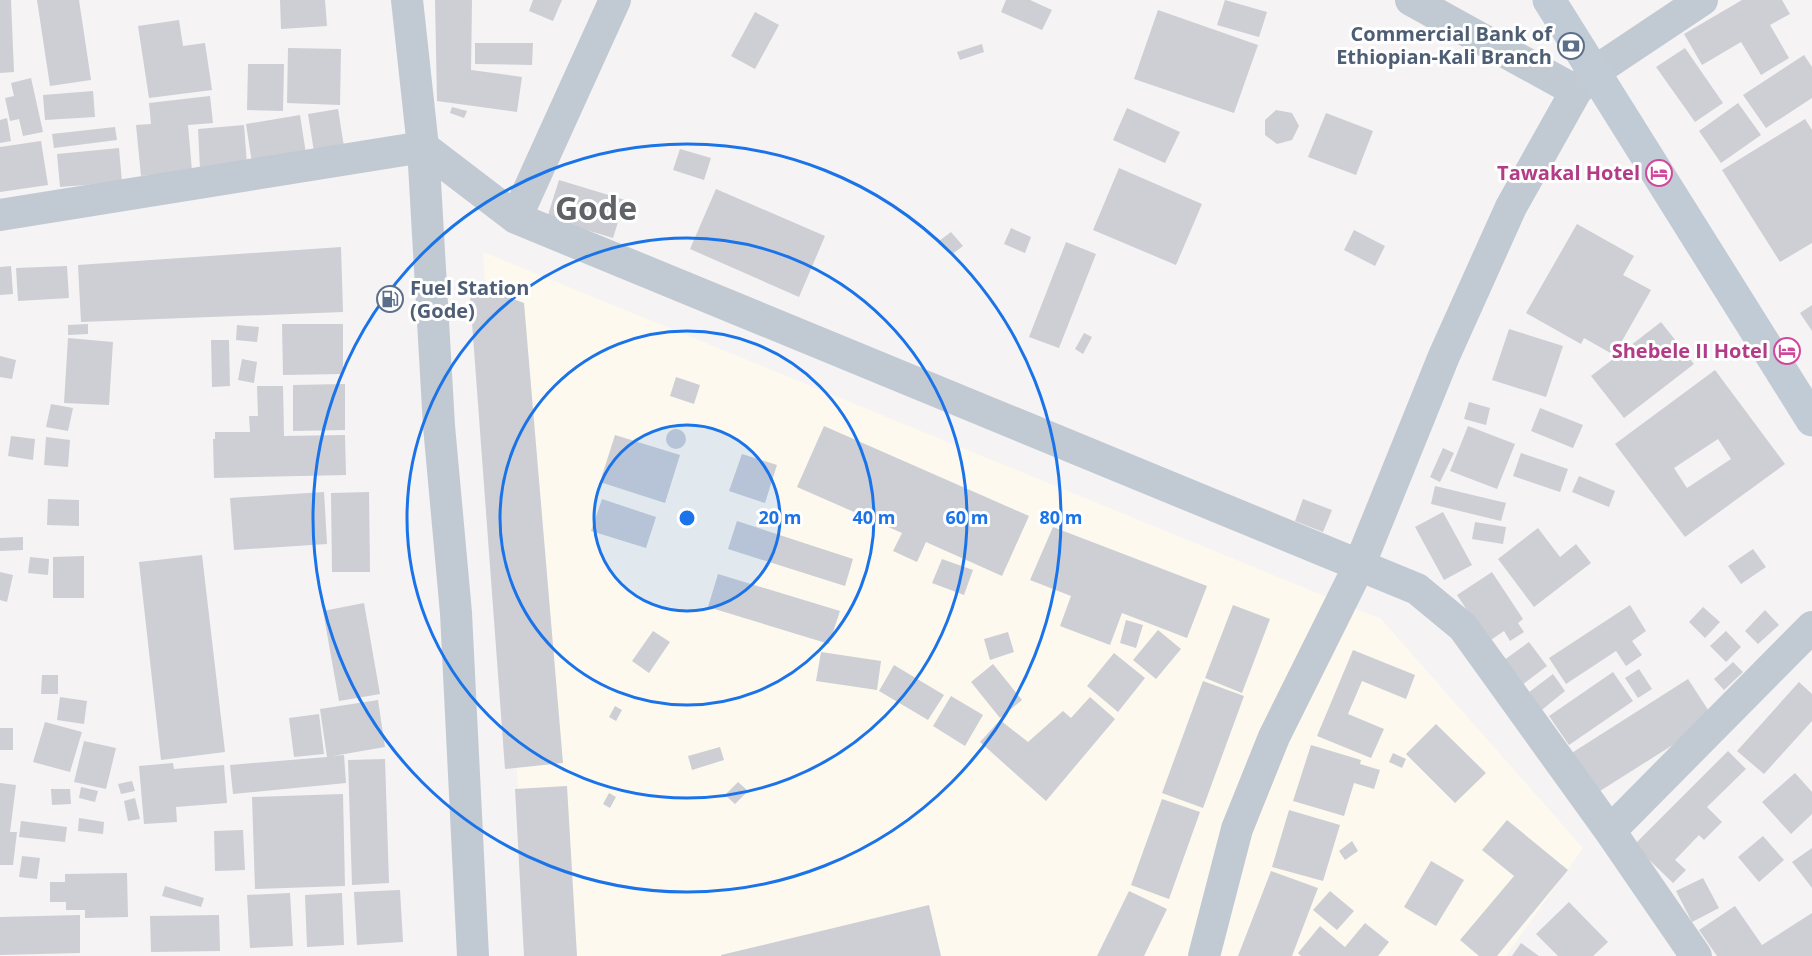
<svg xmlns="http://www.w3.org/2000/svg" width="1812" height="956" viewBox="0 0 1812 956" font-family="'Open Sans',sans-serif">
<rect width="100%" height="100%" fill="#f5f3f3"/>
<!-- commercial -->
<path fill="#fdf9ef" d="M483,252L1381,619L1583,848L1506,956H529Z"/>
<!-- building -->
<path fill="#cdcfd5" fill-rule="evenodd" d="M0,0H11L14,72L0,73Z
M37,0H79L91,80L50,86Z
M280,0H325L327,26L281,29Z
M435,0H472L471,70L522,77L517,112L437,101Z
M533,0H562L553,21L529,11Z
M1006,0H1030L1052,10L1042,30L1001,12Z
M1225,0L1267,12L1259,37L1217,25Z
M1742,0H1782L1790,14L1770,25L1789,58L1761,75L1741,42L1702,65L1684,34Z
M1158,10L1258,45L1234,113L1134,79Z
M755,12L779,25L755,69L731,56Z
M179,20L183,46L205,43L212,90L149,98L138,26Z
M475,43H533L532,65L475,64Z
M982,44L984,52L960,60L957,52Z
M288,48L341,49L340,105L287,103Z
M1685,48L1723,103L1695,122L1656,67Z
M1804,55L1812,67V98L1766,128L1743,95Z
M248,64H284L283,111L247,110Z
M31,78L43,132L23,136L19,119L10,121L5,98L14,96L11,83Z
M93,91L95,117L45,120L43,95Z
M210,96L213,123L188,125L192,171L141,176L136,125L151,124L149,103Z
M1738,103L1761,135L1721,163L1699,131Z
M452,107L467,111L464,118L450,113Z
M1127,108L1180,132L1165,163L1113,140Z
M338,109L345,153L315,158L308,114Z
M1276,110L1292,113L1299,126L1292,140L1277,144L1265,135V120Z
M1326,113L1373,131L1356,175L1308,157Z
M300,115L306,154L252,163L246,124Z
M7,118L11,141L0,143V120Z
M1805,119L1812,130V243L1780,262L1722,170Z
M244,125L247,165L200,169L198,129Z
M115,127L117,140L54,148L52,134Z
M41,141L48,185L0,192V147Z
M119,148L122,182L60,187L57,154Z
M680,149L711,158L704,180L673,170Z
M1119,168L1202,204L1176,265L1093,230Z
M559,180L625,200L613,238L547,218Z
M716,189L825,236L799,297L690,249Z
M1577,224L1634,256L1623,275L1651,290L1614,355L1584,338L1581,344L1526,313Z
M1011,228L1031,237L1025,253L1004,244Z
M1354,230L1385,246L1375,266L1344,250Z
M951,232L963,246L951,255L939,241Z
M1066,242L1096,254L1059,348L1029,337Z
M341,247L343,312L81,322L78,265Z
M11,266L13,294L0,295V267Z
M67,266L69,298L18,301L16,268Z
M469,282L524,303L563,763L505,769Z
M1812,305V331L1800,313Z
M1661,322L1694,364L1624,418L1591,376Z
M88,324V334L68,335V325Z
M282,324H343V374L283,375Z
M237,325L259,327L257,342L236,340Z
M1509,329L1563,346L1546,397L1492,380Z
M1084,333L1092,337L1083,354L1075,349Z
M68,338L113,342L109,405L64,403Z
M211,340H229L230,386L212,387Z
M0,356L16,360L12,379L0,377Z
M242,359L257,362L254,383L238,380Z
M1715,370L1785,464L1685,537L1615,444ZM1718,439L1731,459L1687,488L1674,468Z
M676,377L700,385L694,404L670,396Z
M345,384V430L293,431V385Z
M257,386H283L284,436L345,435L346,475L214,478L213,439H215V432H250L249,416H258Z
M1469,402L1490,408L1486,425L1464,419Z
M51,404L73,408L68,431L46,427Z
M1540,408L1583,425L1573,448L1531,431Z
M824,426L1029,516L1002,576L926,542L917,562L893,551L902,533L797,487Z
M1468,426L1515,444L1497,489L1450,471Z
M666 439a10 10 0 1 1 20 0a10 10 0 1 1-20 0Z
M615,435L680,455L665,503L600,482Z
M11,436L35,439L33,460L8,456Z
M46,437L70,440L68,467L44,465Z
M1443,448L1454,453L1440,482L1430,477Z
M1521,453L1568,469L1560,492L1513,476Z
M742,454L777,465L765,503L729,491Z
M1579,476L1615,491L1609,507L1572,492Z
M1435,486L1506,503L1501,521L1431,504Z
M324,492L327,544L234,550L230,498Z
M369,492L370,572H332L331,493Z
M48,499L79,500V526L47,525Z
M602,499L656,517L646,548L591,531Z
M1303,499L1332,510L1323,532L1295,521Z
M1443,512L1472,565L1444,580L1415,527Z
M737,521L853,559L845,586L728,549Z
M1475,522L1506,527L1503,544L1472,539Z
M1053,527L1207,586L1187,638L1122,613L1110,645L1060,626L1071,596L1030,580Z
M1538,528L1560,557L1576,544L1591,563L1534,607L1498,559Z
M23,537V550L0,551V538Z
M1753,549L1766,567L1741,584L1728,566Z
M202,555L225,752L161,760L139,562Z
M84,556V598H53V557Z
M30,557L49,559L48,575L28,573Z
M942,559L973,570L964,595L932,583Z
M0,572L13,575L7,602L0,600Z
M1492,572L1523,619L1518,623L1524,632L1510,641L1504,631L1488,642L1457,595Z
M718,574L840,611L829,644L708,607Z
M364,603L380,694L339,701L323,611Z
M1233,605L1270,619L1242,693L1205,678Z
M1630,605L1646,631L1632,641L1642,655L1626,666L1616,651L1566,684L1549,658Z
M1703,607L1720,622L1705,638L1689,622Z
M1765,610L1779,625L1758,644L1745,631Z
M1126,620L1143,625L1136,648L1120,643Z
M1158,630L1181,649L1156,679L1133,660Z
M653,631L670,642L649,673L632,661Z
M1726,631L1741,647L1726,662L1710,646Z
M1008,632L1014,652L990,660L984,639Z
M1529,642L1547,666L1518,688L1500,663Z
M1353,650L1415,675L1406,699L1362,681L1348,714L1384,729L1371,758L1317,736Z
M821,652L881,661L877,690L816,681Z
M1114,653L1145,678L1118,712L1087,686Z
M1733,662L1743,672L1724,690L1714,679Z
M993,664L1022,700L1000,718L971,682Z
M894,665L944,695L928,720L879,691Z
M1639,669L1652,689L1638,698L1625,678Z
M1613,672L1633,701L1569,745L1549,716Z
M1553,674L1565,691L1538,713L1524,696Z
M42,675H58V694H41Z
M1688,679L1714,719L1592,796L1567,756Z
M1203,681L1244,696L1203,808L1162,793Z
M1799,682L1812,694V721L1764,774L1737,751Z
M951,696L983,715L965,746L933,726Z
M60,697L87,701L84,724L57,720Z
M1090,697L1115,719L1046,801L980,742L1000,720L1028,742L1063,711L1071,718Z
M378,700L385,747L333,756L344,755L346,783L233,794L230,765L327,757L320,709Z
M615,706L622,710L616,721L609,717Z
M319,714L324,754L294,757L289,718Z
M45,722L82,732L70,772L33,762Z
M1436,724L1486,773L1455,803L1406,754Z
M0,728H13V750H0Z
M84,741L116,748L106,789L74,782Z
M1311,745L1361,760L1360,764L1380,770L1374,789L1354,783L1344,816L1293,801Z
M720,747L724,760L692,770L688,756Z
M1728,751L1746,769L1707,807L1722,822L1704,840L1699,835L1675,860L1686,870L1673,883L1634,845Z
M1393,753L1406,759L1402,768L1389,762Z
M385,759L389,883L352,885L348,760Z
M173,763L174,769L224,765L227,803L176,807L177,822L144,824L139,766Z
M1795,773L1812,792V814L1791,834L1762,802Z
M132,781L135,791L121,794L118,784Z
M738,782L748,791L735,804L725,795Z
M0,783L16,785L10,832H17L13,865H0Z
M567,786L577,956H524L515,789Z
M81,787L98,791L95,802L79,798Z
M51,789H70L71,804L52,805Z
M609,793L616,797L610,808L603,804Z
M343,794L345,886L255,889L252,797Z
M135,798L140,819L128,821L124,801Z
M1162,799L1200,812L1169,899L1131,885Z
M1289,810L1340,825L1323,881L1272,867Z
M79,818L104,822L103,834L78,831Z
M1507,820L1568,870L1497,956H1479L1460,940L1514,876L1482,850Z
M21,821L67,827L65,842L19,837Z
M243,830L245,870L215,871L214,831Z
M1763,836L1784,860L1759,882L1738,857Z
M1352,841L1358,851L1345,860L1339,851Z
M1812,848V888L1792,862Z
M22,856L40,858L37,879L19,877Z
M1431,861L1464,880L1436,926L1404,907Z
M1271,871L1318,888L1292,956H1238Z
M127,873L128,917L85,918V910H66V902H50V882H65V874Z
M1703,878L1719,908L1692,922L1676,891Z
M165,886L204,898L201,907L162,896Z
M400,890L403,942L357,945L354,892Z
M1129,891L1167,909L1144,956H1097Z
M1330,891L1354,911L1337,930L1313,910Z
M290,893L293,946L250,948L247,895Z
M342,893L344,945L307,947L305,895Z
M1569,902L1608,942L1593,956H1558L1536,934Z
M929,905L941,956H721V955Z
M1735,906L1762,945L1812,913V956H1717L1699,930Z
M80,915V953L0,955V917Z
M219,915L220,951L151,952L150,916Z
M1365,923L1389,942L1378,956H1301L1298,953L1320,926L1345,947Z
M1521,943L1539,956H1512Z"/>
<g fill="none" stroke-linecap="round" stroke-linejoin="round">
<!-- street -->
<path stroke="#c1cad2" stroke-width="32" d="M407,0L423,147L439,426L456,613L473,956
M1411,0L1576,91
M0,215L423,147L516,218L1417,589L1463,627L1610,831L1696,956
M516,218L615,0
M1610,831L1812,627
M1204,956L1237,829L1274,737L1359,566L1444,356L1511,207L1576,91L1594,72L1702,0"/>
<!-- secondary -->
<path stroke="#c1cbd6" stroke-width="33" d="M1549,0L1812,420"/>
</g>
<!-- distance rings -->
<circle cx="687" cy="518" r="93" fill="#1a73e8" fill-opacity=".12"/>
<g fill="none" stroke="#1a73e8" stroke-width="3">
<circle cx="687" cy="518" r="93"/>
<circle cx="687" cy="518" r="187"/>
<circle cx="687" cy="518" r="280"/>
<circle cx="687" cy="518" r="374"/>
</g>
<!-- icons -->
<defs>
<symbol id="bank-ring" viewBox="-11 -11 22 22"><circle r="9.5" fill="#fff" stroke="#5c6f8a" stroke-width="1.5"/><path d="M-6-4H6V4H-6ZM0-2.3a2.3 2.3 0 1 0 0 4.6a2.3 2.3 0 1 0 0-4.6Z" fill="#5c6f8a"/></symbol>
<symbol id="hotel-ring" viewBox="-11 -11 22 22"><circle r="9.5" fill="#fff" stroke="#d1479c" stroke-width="1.5"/><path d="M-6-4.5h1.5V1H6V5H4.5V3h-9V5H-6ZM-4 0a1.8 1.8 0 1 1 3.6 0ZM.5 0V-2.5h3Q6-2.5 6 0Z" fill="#d1479c"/></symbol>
<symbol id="fuel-ring" viewBox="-11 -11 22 22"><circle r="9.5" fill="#fff" stroke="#5c6f8a" stroke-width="1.5"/><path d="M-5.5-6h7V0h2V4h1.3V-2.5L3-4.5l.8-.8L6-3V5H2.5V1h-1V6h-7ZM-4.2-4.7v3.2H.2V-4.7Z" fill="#5c6f8a"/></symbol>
</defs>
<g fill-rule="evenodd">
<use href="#bank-ring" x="1556" y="31" width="30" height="30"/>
<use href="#hotel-ring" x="1644" y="158" width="30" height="30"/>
<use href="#fuel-ring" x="375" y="284" width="30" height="30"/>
<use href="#hotel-ring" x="1772" y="336" width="30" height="30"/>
</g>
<g text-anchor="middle" stroke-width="6" stroke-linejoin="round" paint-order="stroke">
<!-- service labels -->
<g font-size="20" font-weight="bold" fill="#4e5e75" stroke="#fff" text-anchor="end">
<text x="1552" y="41">Commercial Bank of<tspan x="1552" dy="23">Ethiopian-Kali Branch</tspan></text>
<text x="410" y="295" text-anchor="start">Fuel Station<tspan x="410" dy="23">(Gode)</tspan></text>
</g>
<!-- hotel labels -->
<g font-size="20" font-weight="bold" fill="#b23c85" stroke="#fff" text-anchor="end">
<text x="1640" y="180">Tawakal Hotel</text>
<text x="1768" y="358">Shebele II Hotel</text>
</g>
<!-- town labels -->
<g font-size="32" font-weight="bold" fill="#5f6368" stroke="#fff">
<text x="596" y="220">Gode</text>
</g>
</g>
<circle cx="687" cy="518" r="9" fill="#1a73e8" stroke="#fff" stroke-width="3"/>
<g font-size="18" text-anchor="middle" font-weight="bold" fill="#1a73e8" stroke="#fff" stroke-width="6" stroke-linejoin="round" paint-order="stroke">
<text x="780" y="524">20 m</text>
<text x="874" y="524">40 m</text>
<text x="967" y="524">60 m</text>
<text x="1061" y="524">80 m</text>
</g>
</svg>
